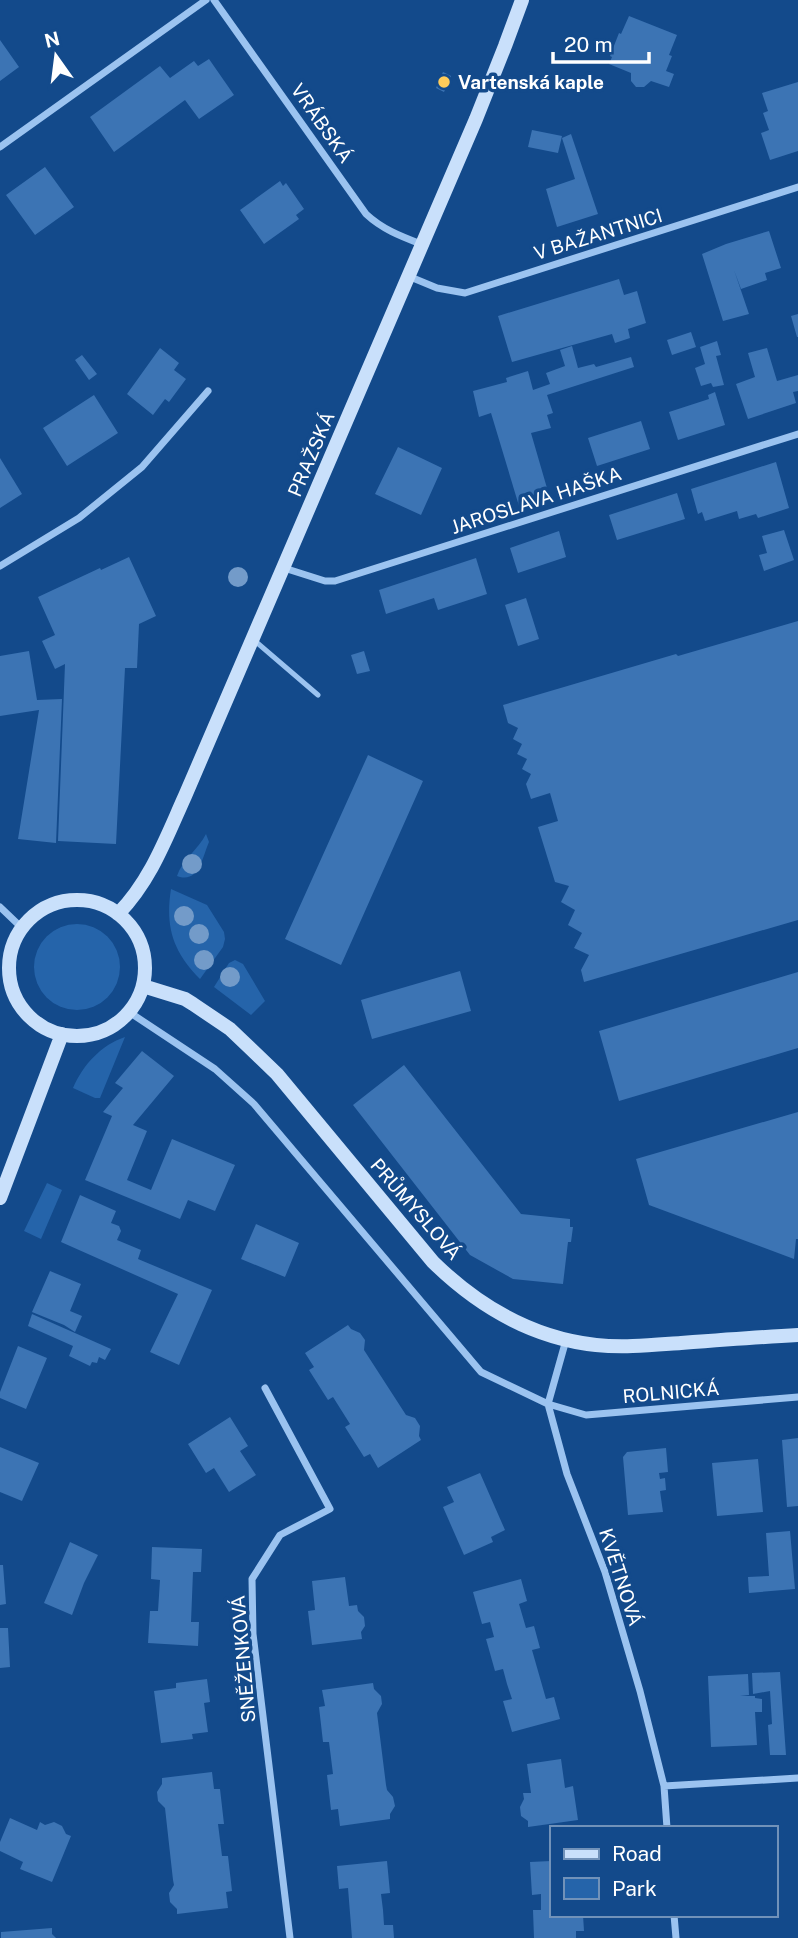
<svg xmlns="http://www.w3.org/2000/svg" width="798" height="1938" viewBox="0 0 798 1938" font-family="'Public Sans',sans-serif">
<rect width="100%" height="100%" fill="#134a8b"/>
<!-- green -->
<path fill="#2564aa" d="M206,834L209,842C202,858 199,884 177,876C182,860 198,850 206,834Z
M171,889L207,905L224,932L225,939L223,947L200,979C173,952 165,927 171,889Z
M34 967a43 43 0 1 1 86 0a43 43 0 1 1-86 0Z
M235,960L243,964L265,1001L251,1015L214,987L229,963Z
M125,1037L100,1098H95L73,1088C83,1065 101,1045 125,1037Z
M47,1183L62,1190L41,1239L24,1231Z"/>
<!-- building -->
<path fill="#3c74b4" d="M629,16L677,35L669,55L672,56L666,71L674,74L669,87L651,81L644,87H636L631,81V73L609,64L612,57L610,56L619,33L621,34Z
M0,40L19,67L0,81Z
M209,59L234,95L199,119L185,100L114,152L90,117L160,66L170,78L194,61L198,66Z
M443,72L451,76L444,92L436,88Z
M798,82V151L770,160L761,133L769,130L763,113L768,111L762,93Z
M532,130L562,136L558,153L528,147Z
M571,134L598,214L557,227L546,189L575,179L562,138Z
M45,167L74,207L35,235L6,195Z
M280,181L283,186L286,183L304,209L296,215L299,219L264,244L240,210Z
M769,231L781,268L765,273L767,280L741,289L734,270L749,314L723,321L702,254L726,244Z
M619,279L624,295L637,291L646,323L628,329L630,338L615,343L612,334L512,362L498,316Z
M798,314V337H797L791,316Z
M691,332L696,347L672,355L667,340Z
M717,341L721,355L716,356L724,385L713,387L711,383L701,386L695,368L705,364L700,347Z
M572,346L578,368L594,364L596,367L631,357L634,367L547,395L553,413L547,415L551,428L531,433L549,495L519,506L491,413L479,417L473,391L507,382L506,378L528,371L533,390L550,384L546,373L565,366L560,350Z
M160,348L179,363L174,370L186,379L169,402L165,399L153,415L127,394Z
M767,348L777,381L798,375V391L793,392L796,403L748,419L736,384L755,377L748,353Z
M82,355L97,374L89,380L75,360Z
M715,392L725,425L678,440L669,412L709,399L708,395Z
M94,395L118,433L67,466L43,428Z
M641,421L650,449L597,466L588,438Z
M398,447L442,468L421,515L375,494Z
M0,458L22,494L0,508Z
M776,462L789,508L758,518L756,514L739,519L737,511L705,521L702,512L698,514L691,489Z
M677,493L685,519L617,540L609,515Z
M784,530L794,560L764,571L759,555L767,553L762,536Z
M559,531L566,557L518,573L510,548Z
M129,557L156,616L139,624L137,668H125L116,844L58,841L65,664L55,669L42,641L55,635L38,597L100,568L101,570Z
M476,558L487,594L438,610L434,598L386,614L379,590Z
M526,598L539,639L518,646L505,605Z
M798,621V920L584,982L581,970L589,955L574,948L582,933L568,925L575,910L561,902L569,886L555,882L538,827L558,821L550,793L531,799L526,784L531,774L522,769L527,759L517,754L522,744L513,739L518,728L508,723L503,705L676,654L678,656Z
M29,651L37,700L62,699L56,843L18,839L39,710L0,716V656Z
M364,651L370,671L357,674L351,655Z
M368,755L423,781L341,965L285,939Z
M460,971L471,1011L372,1039L361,1000Z
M798,972V1048L619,1101L599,1031Z
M142,1051L174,1076L133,1125L147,1131L127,1180L151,1190L172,1139L235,1165L215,1211L188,1200L180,1219L85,1180L112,1116L103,1112L123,1088L115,1083Z
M404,1065L521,1214L570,1219V1227H573L571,1242H568L563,1284L513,1279L470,1255L353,1105Z
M798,1112V1239H796L794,1259L649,1205L636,1159Z
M80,1195L116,1211L111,1223L119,1226L121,1231L117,1240L141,1250L138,1259L212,1290L179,1365L150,1352L178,1294L61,1242Z
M256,1224L299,1243L285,1277L241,1259Z
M50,1271L81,1284L70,1311L82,1316L75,1332L64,1325L32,1312Z
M32,1314L111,1349L105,1360L99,1357L97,1363L92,1362L90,1366L69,1356L73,1346L28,1326Z
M348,1325L351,1329L360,1333L365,1340L364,1350L406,1415L415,1418L420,1426L419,1436L421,1440L378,1468L370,1454L364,1457L345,1427L350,1424L333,1397L328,1400L309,1370L314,1367L305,1353Z
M18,1346L47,1358L26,1409L0,1398V1392Z
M230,1417L248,1446L240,1451L256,1475L229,1492L214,1468L206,1473L188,1444Z
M798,1438V1506L787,1507L782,1440Z
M0,1447L39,1463L22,1501L0,1492Z
M666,1448L668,1472L659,1473L660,1479L665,1478L666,1490L660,1491L663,1512L628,1515L623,1457L627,1452Z
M758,1459L763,1512L717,1516L712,1463Z
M480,1473L505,1530L491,1537L493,1542L464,1555L443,1507L454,1502L447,1487Z
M790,1531L795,1589L749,1593L748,1577L769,1576L766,1533Z
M70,1542L98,1555L84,1583L72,1615L44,1603Z
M152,1547L202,1549L201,1572H193L191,1622H199L198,1646L148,1643L150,1611H158L160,1580L151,1579Z
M0,1565H3L6,1604L0,1605Z
M345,1577L349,1606L357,1605L358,1611L364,1617L365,1626L361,1632L362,1639L312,1645L308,1611L315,1610L312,1581Z
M521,1579L527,1601L519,1604L526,1628L534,1626L540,1648L532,1650L546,1699L554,1697L560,1719L512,1732L503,1701L512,1699L507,1684L503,1669L495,1671L486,1639L494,1637L490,1622L482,1624L473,1592Z
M0,1628H8L10,1667L0,1668Z
M780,1672L786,1755H770L768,1725L772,1724L770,1691L753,1694L752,1673Z
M748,1674L749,1695L740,1696H755V1698L762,1699V1712H755L757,1745L711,1747L708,1676Z
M207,1679L210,1702L204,1703L208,1732L192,1734L193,1739L161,1743L154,1691L176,1688V1683Z
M373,1683L374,1689L381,1696L382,1704L377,1713L386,1785L387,1790L393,1797L395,1806L390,1814V1819L340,1826L338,1809L331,1810L327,1775L333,1774L329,1742H323L319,1707L325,1706L322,1690Z
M561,1759L565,1788L573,1786L578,1820L528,1827V1821L521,1816L520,1807L524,1799L523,1793H531L527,1764Z
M212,1772L214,1789H220L224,1824H218L222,1856H228L232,1891L226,1892L228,1908L177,1914V1909L170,1902L169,1893L174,1885L173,1880L165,1808L158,1801L157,1792L162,1784V1778Z
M10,1818L37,1830L40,1822L45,1825L54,1822L62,1826L66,1834L71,1836L52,1882L20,1869L23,1862L0,1851V1842Z
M387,1861L390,1893L381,1894L383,1910L384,1925H393L394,1938H352L348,1888L339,1889L337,1866Z
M551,1861V1915H583L584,1931H576V1938H534L533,1910H541V1894L532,1895L530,1862Z
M52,1928V1934L56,1938H1V1932Z"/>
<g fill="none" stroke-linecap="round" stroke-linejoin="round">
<!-- service -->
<path stroke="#9bc3f0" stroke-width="5" d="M255,641L318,695"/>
<!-- minor -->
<path stroke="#9bc3f0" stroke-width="7" d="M214,0L366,214C382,229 400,236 421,244
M0,147L206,0
M408,276L437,288L465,293L798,187
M0,566L79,518L142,467L208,391
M284,568L325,581H335L798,434
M0,907L22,928
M129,1012L215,1069L254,1104L481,1372L548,1404L586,1415L798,1397
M566,1340L548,1404L567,1474L605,1572L640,1691L664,1786L667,1828
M265,1388L330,1509L280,1535L252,1579L253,1634L290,1938
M664,1786L798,1778
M674,1915L676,1938"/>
<!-- secondary -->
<path stroke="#c9e0fb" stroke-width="14" d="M9 968a68 68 0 1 1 136 0a68 68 0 1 1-136 0Z
M118,914C151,880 166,838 185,796L476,119L505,46L522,0
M143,986L185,999L193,1004L230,1029L251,1049L277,1074L433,1262C478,1306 532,1338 596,1345C624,1348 653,1345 681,1343C720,1340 759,1337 798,1335
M0,1198L62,1034"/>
</g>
<!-- trees -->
<g fill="#739bc9">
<circle cx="238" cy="577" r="10"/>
<circle cx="192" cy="864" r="10"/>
<circle cx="184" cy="916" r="10"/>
<circle cx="199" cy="934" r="10"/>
<circle cx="204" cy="960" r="10"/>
<circle cx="230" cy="977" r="10"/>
</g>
<!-- markers -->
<circle fill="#ffcc5a" stroke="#134a8b" stroke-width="2.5" cx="444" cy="82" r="7"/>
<g text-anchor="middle" stroke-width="7" stroke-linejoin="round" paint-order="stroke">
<!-- poi labels -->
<g font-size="19" font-weight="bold" fill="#fff" stroke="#134a8b" text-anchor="start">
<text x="458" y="89">Vartenská kaple</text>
</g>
<!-- street labels -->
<g font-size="19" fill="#fff" stroke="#134a8b">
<text transform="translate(322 123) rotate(55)" y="7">VRÁBSKÁ</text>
<text transform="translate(598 234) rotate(-17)" y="7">V BAŽANTNICI</text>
<text transform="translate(311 454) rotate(-67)" y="7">PRAŽSKÁ</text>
<text transform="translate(536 500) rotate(-18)" y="7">JAROSLAVA HAŠKA</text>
<text transform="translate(416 1209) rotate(49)" y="7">PRŮMYSLOVÁ</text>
<text transform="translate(671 1392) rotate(-5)" y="7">ROLNICKÁ</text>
<text transform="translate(621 1577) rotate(72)" y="7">KVĚTNOVÁ</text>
<text transform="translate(243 1659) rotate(-95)" y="7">SNĚŽENKOVÁ</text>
</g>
</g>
<!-- legend -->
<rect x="550" y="1826" width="228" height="91" fill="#134a8b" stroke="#7192b9" stroke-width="2"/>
<rect x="564" y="1849" width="35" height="10" fill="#c9e0fb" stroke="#7192b9" stroke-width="2"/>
<text x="612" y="1861" font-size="21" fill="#ffffff">Road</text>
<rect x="564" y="1878" width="35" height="21" fill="#2564aa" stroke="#7192b9" stroke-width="2"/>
<text x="612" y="1896" font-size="21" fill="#ffffff">Park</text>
<!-- north arrow -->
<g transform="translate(56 56) rotate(346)" stroke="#134a8b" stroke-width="5" paint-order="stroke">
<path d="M0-5L12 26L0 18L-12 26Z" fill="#ffffff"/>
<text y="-10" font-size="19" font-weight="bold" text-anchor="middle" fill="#ffffff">N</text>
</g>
<!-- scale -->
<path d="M553 52v10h96v-10" fill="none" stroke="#ffffff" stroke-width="3.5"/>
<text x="564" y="52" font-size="21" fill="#ffffff" stroke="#134a8b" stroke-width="5" paint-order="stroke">20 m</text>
</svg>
